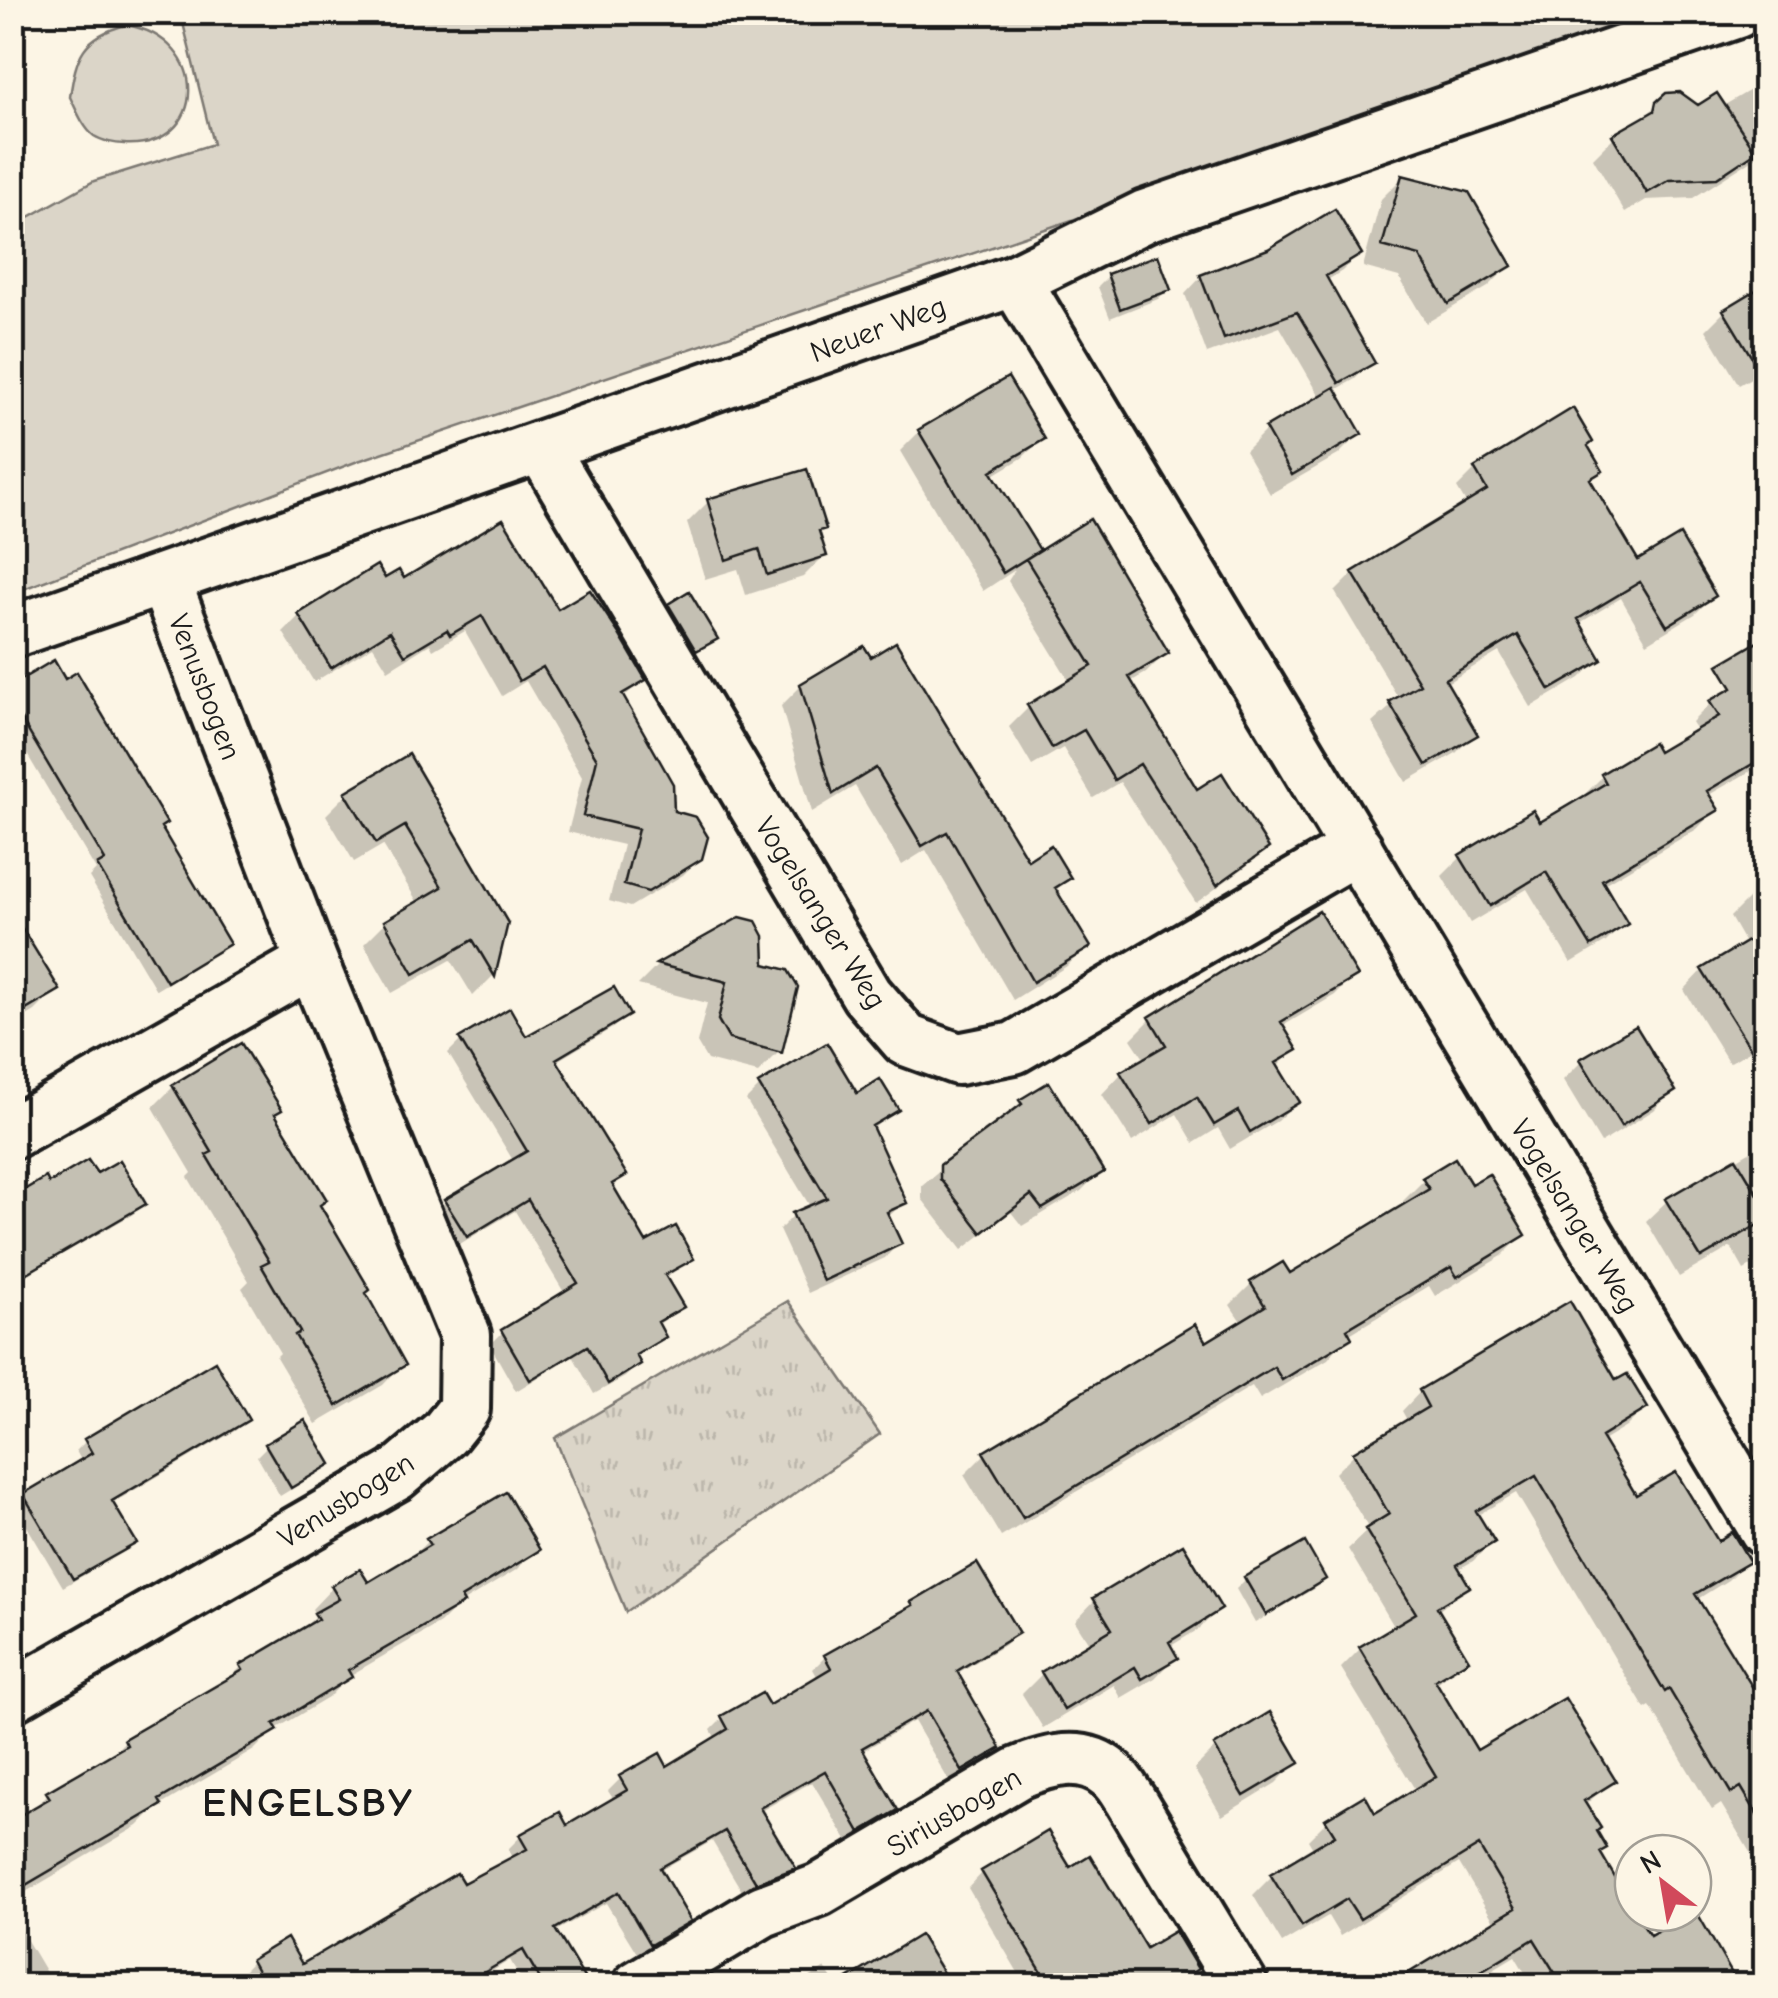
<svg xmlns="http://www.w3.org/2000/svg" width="1778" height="1998" viewBox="0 0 1778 1998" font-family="'Comic Neue',sans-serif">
<defs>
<pattern id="park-tufts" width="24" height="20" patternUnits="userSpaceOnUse" patternTransform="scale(2.5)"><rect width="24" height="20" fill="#dbd5c8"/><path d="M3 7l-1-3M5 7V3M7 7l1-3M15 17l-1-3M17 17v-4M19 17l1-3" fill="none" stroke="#bbb6ab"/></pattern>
</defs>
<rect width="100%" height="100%" fill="#fcf5e5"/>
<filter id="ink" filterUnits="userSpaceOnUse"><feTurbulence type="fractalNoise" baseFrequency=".01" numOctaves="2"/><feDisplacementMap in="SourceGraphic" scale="20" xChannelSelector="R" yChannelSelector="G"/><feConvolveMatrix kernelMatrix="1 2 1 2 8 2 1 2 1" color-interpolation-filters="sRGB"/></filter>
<g filter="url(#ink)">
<!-- grass -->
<path fill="#dbd5c8" stroke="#7c7872" stroke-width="2.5" d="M151,13H1685L358,461L13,593V226L94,181L213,144L183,23Z
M126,25C212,39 209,149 124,144C115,144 102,141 94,136C83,128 76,109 70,97C76,55 83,36 126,25Z"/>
<!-- park -->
<path fill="url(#park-tufts)" stroke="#7c7872" stroke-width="2.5" d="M788,1301L880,1434L626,1612L555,1438Z"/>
<!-- shadow -->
<path fill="#0003" d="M1766,81V151L1693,198L1646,200L1625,213L1593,158L1614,137L1641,121L1667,95L1698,108L1723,106Z
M1403,177L1509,266L1488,287L1426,323L1399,277L1363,267L1381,199Z
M1359,254L1342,271L1326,281L1372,362L1355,379L1334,391L1359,434L1338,455L1270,494L1245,451L1266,430L1321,398L1280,327L1207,354L1185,294L1201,277Z
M1108,277L1168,289L1158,299L1110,318L1098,287Z
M1724,312L1766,369L1739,385L1706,330Z
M919,432L1042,439L1022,458L992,476L1037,550L1029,558L1166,653L1146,673L1130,682L1196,793L1266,847L1245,867L1196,903L1120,782L1093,798L1063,748L1032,766L1009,727L1029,707L1070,682L1008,581L1015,570L983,591L900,451Z
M1586,447L1600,471L1588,482L1638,564L1713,596L1695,614L1647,643L1621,598L1578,624L1599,659L1580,678L1531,707L1499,652L1445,684L1474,734L1456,753L1406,782L1372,723L1399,699L1335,592L1353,574L1467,505L1457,488L1475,470Z
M708,502L823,528L817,534L824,556L803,577L746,595L738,569L705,579L687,523Z
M384,582H403L557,612L643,679L622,699L671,813L700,858L683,875L630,907L609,901L623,845L568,832L582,777L526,681L502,696L465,631L433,650L430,644L388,670L373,646L314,682L283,632L299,616Z
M670,606L714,639L686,659L660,616Z
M801,686L1027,863L1068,878L1054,892L1087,946L1067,966L1013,1000L926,850L902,865L855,786L812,812L781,706Z
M12,687L227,943L217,953L156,990L89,877L96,870L12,729Z
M1766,695V762L1707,796L1715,810L1697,829L1602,885L1625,923L1606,942L1571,963L1527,889L1470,923L1442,876L1461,857L1539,826L1586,798L1584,795L1603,776L1657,756L1697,730L1692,722L1711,703Z
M408,758L505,923L493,976L473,996L451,960L392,993L364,944L385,923L418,903L383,845L354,862L326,815L347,794Z
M1766,888V1041L1729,1063L1684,990L1703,970L1746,945L1730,917L1749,898Z
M740,920L779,1052L758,1073L707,1060L697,1043L707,1003L638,985L657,966Z
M12,938L56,990L35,1011L12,1025Z
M1354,975L1335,995L1281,1027L1295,1049L1276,1068L1297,1102L1277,1121L1230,1149L1218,1128L1194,1143L1177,1114L1132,1142L1102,1094L1121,1074L1145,1060L1131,1039L1151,1019Z
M626,1014L614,1027L555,1062L624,1175L611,1188L645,1245L691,1258L665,1279L681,1306L657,1326L663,1336L635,1359L638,1364L625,1377L594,1394L573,1356L516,1391L490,1345L503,1332L565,1294L515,1211L453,1248L433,1214L446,1202L514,1162L448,1053L461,1040L526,1039Z
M1582,1061L1673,1091L1654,1110L1601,1143L1563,1080Z
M760,1086L856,1097L895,1110L871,1130L904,1202L887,1218L899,1243L885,1258L808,1293L779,1230L793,1216L811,1208L746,1100Z
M173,1087L318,1206L403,1364L383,1385L316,1424L276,1357L280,1353L242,1288L249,1281L188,1177L192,1173L153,1107Z
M1021,1102L1100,1172L1081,1191L1022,1226L1011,1212L962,1250L922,1199V1186Z
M1766,1142V1257L1744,1270L1731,1247L1679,1277L1646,1221L1667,1201Z
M96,1177L143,1204L133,1214L12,1283V1199L48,1186Z
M1424,1180L1470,1188L1523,1235L1502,1256L1435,1296L1429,1286L1348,1335L1328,1359L1260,1399L1252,1386L1001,1537L964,1475L985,1454L1205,1346L1242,1323L1230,1305L1251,1284L1289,1276L1406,1206L1403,1201Z
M1615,1384L1645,1408L1626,1427L1601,1442L1636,1499L1747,1561L1728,1580L1696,1600L1760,1705L1766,1702V1879L1721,1804L1712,1810L1650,1706L1645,1709L1516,1493L1476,1516L1492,1542L1473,1561L1457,1570L1467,1587L1437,1612L1465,1659L1435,1685L1476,1754L1613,1780L1584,1806L1594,1831L1598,1854L1649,1939L1735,1986H1533L1515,1956L1475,1980L1478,1986H1409L1495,1923L1459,1863L1340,1936L1328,1916L1282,1943L1253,1895L1272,1876L1314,1850L1308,1840L1327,1821L1374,1816L1416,1791L1341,1668L1360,1649L1395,1628L1348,1549L1369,1529L1335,1473L1354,1454L1408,1422L1402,1411L1420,1392Z
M246,1420L236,1430L111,1504L134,1542L124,1552L63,1587L15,1506L25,1496L82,1462L76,1451L86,1441Z
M267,1446L328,1463L318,1473L280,1496L257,1456Z
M428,1541L536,1550L516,1570L458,1605L440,1623L349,1676L328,1698L274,1730L254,1750L156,1808L138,1826L12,1900V1823L28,1814L48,1794L108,1759L125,1741L226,1682L241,1667L296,1635L316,1616L312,1609L332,1588L367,1585L407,1561Z
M1246,1579H1323L1313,1589L1255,1623L1236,1589Z
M1095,1600L1219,1609L1199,1629L1169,1647L1175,1657L1155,1678L1121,1698L1114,1685L1043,1728L1022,1694L1042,1674L1090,1645L1075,1621Z
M913,1604L1016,1633L1004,1645L956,1674L998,1748L986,1760L949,1781L914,1721L861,1752L895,1810L883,1822L848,1842L812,1782L759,1812L793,1868L781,1879L743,1893L712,1841L659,1871L688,1920L676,1932L638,1955L606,1903L554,1932L586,1986H525L510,1960L468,1986H247L240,1974L252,1962L301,1967L514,1859L508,1849L520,1837L566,1829L614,1800L608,1791L621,1778L666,1769L716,1739L711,1730L723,1718L768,1709L818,1678L813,1669L825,1657L904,1613Z
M1215,1748L1297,1762L1276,1783L1222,1816L1194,1769Z
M1069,1871L1145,1952L1195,1969L1177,1986H1026L968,1888L983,1872Z
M12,1915L54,1986H12Z
M825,1968L836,1986H796Z"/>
<!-- building -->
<path fill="#c4c0b3" stroke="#1c1c1c" stroke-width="2.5" d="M1680,92L1698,105L1717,93L1756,152L1717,178L1670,180L1647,193L1612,135L1654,111L1656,102L1666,93Z
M1402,175L1469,192L1512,266L1448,304L1420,256L1382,246Z
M1335,209L1362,254L1326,276L1375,363L1339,383L1297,312L1224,339L1200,275L1268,249Z
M1158,255L1171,290L1120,309L1107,274Z
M1766,284V381L1723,310Z
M1008,377L1045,439L991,471L1040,550L1003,573L918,430Z
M1335,387L1362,434L1292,475L1265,428Z
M1573,408L1593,442L1588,446L1603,471L1590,479L1638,560L1680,535L1716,596L1667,626L1640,582L1578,619L1602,660L1550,690L1518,635L1445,679L1478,735L1426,765L1389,702L1420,684L1352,572L1487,490L1474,468Z
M807,469L826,529L819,531L827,556L767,575L759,549L726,560L707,499Z
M503,519L558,609L590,590L619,634L646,680L622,694L673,784L674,811L696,817L708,837L702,859L648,892L624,885L638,829L583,816L597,759L543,667L519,681L482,616L450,635L447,630L405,655L390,631L331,668L298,614L377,565L385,578L399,570L404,578Z
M1090,519L1169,653L1129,677L1197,789L1222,773L1269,848L1217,885L1140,764L1114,780L1084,730L1052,748L1027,705L1092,666L1026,559Z
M689,591L718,639L696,651L668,604Z
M1766,637V756L1707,791L1719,810L1602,880L1628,924L1591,946L1546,872L1490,906L1459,855L1533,810L1540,822L1606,783L1601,774L1653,743L1658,752L1719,716L1709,701L1732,688L1718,665Z
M896,642L1028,860L1051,845L1071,878L1055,888L1091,947L1033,982L947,832L922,846L876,768L833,794L800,684L864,646L871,657Z
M54,660L65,679L77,672L167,823L161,827L230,944L167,982L97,865L105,860L12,704V685Z
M409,754L508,923L495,977L473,940L414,974L384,921L442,887L405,826L376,843L345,792Z
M1319,911L1358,976L1281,1022L1298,1050L1276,1063L1300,1102L1250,1132L1238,1111L1214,1125L1197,1097L1152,1124L1120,1072L1166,1045L1149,1017Z
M12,912L60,990L12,1018Z
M740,917L756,921L764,936L765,964L788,970L798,987L782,1053L729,1039L718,1020L727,982L656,964Z
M1766,930V1073L1701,969Z
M614,987L630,1015L556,1059L627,1175L612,1184L646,1242L676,1226L694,1259L665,1275L684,1307L658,1322L666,1337L636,1355L641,1364L608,1384L587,1346L530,1380L501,1330L578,1283L528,1200L467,1237L444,1200L527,1151L459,1038L510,1008L526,1036Z
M1636,1026L1676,1091L1621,1126L1580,1059Z
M241,1043L282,1110L275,1114L327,1200L320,1205L370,1290L366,1293L406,1365L337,1406L295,1335L300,1332L261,1265L269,1261L206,1155L212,1152L172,1085Z
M827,1043L857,1093L880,1079L899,1110L872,1126L907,1203L887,1212L902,1244L823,1281L792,1213L827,1198L758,1084Z
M1049,1082L1104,1172L1042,1209L1031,1195L982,1233L940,1179V1165L1022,1104L1019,1100Z
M1455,1158L1471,1184L1489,1174L1526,1235L1457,1277L1451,1267L1347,1329L1352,1338L1282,1380L1274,1367L1023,1518L983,1452L1195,1324L1206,1342L1265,1306L1250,1282L1283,1262L1290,1273L1338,1244L1429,1189L1422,1178Z
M1736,1158L1766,1208V1220L1701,1258L1665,1199Z
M88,1160L97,1173L120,1160L146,1204L12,1282V1197L46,1177L49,1183Z
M1570,1301L1616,1380L1627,1374L1648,1408L1601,1437L1636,1495L1676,1472L1718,1541L1732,1532L1750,1562L1695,1594L1766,1709V1829L1741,1787L1731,1793L1669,1689L1665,1692L1536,1476L1476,1511L1495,1542L1457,1565L1470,1587L1437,1607L1469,1660L1435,1680L1477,1750L1565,1698L1616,1781L1584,1801L1601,1828L1597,1831L1607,1848L1600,1852L1633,1908V1913H1636L1650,1935L1695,1909L1739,1986H1563L1534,1939L1456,1986H1387L1516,1908L1479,1846L1360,1919L1347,1899L1302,1926L1270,1874L1335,1835L1325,1819L1365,1795L1375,1813L1436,1776L1359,1647L1416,1613L1365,1529L1389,1514L1353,1452L1428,1407L1419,1390Z
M215,1361L249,1420L112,1501L137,1543L73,1579L23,1494L92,1453L84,1439Z
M305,1420L331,1464L291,1488L265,1444Z
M506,1492L540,1550L461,1598L464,1603L348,1670L352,1677L274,1724L278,1730L159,1800L162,1805L12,1893V1820L50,1798L46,1792L127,1745L124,1739L243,1670L240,1665L318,1619L314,1613L339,1599L331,1586L360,1569L368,1582L430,1545L426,1539Z
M1305,1542L1326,1579L1266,1615L1244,1577Z
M1183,1544L1222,1609L1169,1642L1178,1658L1142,1679L1135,1667L1064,1710L1041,1672L1112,1629L1093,1598Z
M977,1563L1019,1633L957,1671L1001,1748L962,1771L927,1711L862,1748L898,1810L860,1832L825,1771L760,1808L796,1868L756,1883L725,1831L660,1868L691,1921L650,1945L619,1892L555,1929L589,1986H544L523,1950L461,1986H265L251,1960L287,1938L302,1964L457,1873L463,1883L527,1849L519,1835L560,1812L567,1825L627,1790L619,1776L660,1753L667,1766L728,1729L721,1716L762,1693L769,1705L831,1668L824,1655L913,1605L911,1602Z
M1270,1712L1300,1763L1244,1796L1214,1746Z
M1048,1831L1070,1867L1090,1855L1146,1948L1175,1931L1198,1969L1171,1986H1050L981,1871Z
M920,1935L951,1986H836Z"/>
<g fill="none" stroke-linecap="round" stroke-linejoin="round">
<defs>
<path id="street" d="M1015,280C1268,695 1513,1115 1766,1531
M542,448L867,995L906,1040L958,1059L1014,1048L1357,848
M12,632L1015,280L1145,216L1737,12
M12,1133L312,962
M12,1696L396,1475L445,1433L464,1409L465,1335L312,962L164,579
M638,1986L763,1911L819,1890L1018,1773C1047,1761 1083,1750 1110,1774C1118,1780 1124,1791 1130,1800L1242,1986"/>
</defs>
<!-- street casing -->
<use href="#street" stroke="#1c1c1c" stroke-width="58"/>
<!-- street -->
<use href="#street" stroke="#fcf5e5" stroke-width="50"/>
</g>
</g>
<g text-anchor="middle" stroke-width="8" stroke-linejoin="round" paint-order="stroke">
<!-- street labels -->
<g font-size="30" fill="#1c1c1c" stroke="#fcf5e5">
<text transform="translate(878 329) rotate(-20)" y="10">Neuer Weg</text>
<text transform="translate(205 687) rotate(69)" y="10">Venusbogen</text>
<text transform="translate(821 913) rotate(58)" y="10">Vogelsanger Weg</text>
<text transform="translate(1575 1216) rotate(59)" y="10">Vogelsanger Weg</text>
<text transform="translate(346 1500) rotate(-32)" y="10">Venusbogen</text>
<text transform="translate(954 1812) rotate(-30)" y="10">Siriusbogen</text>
</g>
<!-- district labels -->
<g font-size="40" font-weight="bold" letter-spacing="2.5" fill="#1c1c1c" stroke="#fcf5e5">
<text x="308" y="1816">ENGELSBY</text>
</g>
</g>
<!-- margin -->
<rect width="1778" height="1998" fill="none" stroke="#fcf5e5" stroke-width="50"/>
<rect x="25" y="25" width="1728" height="1948" fill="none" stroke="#1c1c1c" stroke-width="4" filter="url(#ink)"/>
<!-- north arrow -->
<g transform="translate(1663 1883) rotate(329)"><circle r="48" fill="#fcf5e5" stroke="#a29e95" stroke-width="2.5"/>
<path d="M0-8L18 38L0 25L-18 38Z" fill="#d1495b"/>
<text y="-15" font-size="28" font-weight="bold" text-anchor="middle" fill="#1c1c1c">N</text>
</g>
</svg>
